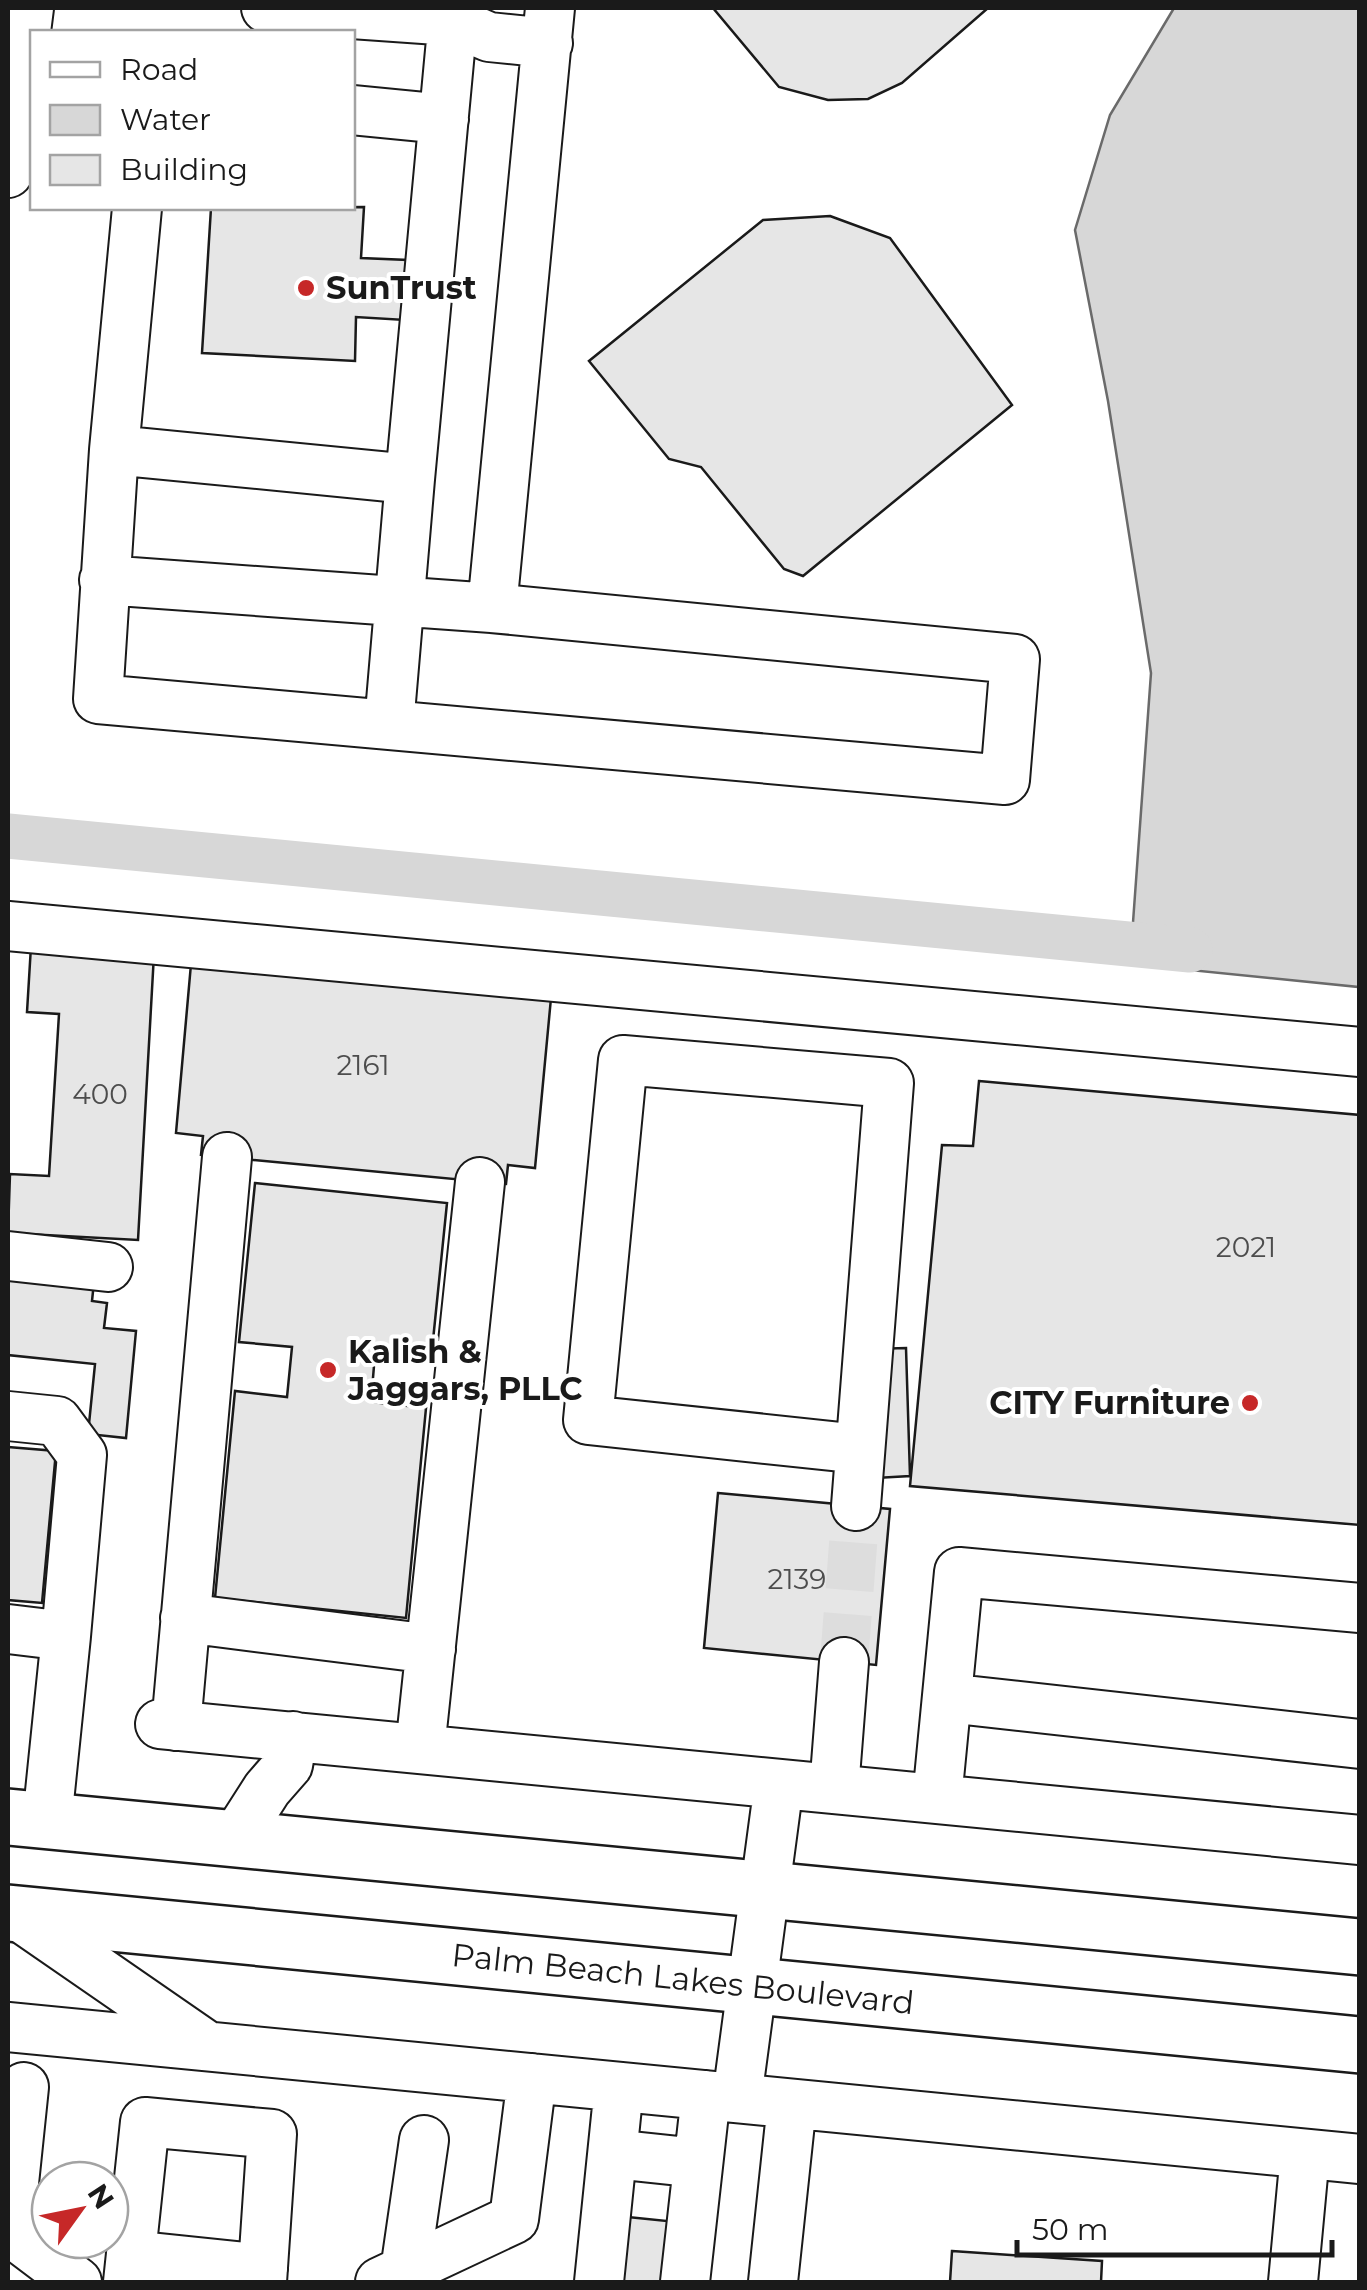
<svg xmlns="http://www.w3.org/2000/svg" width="1367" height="2290" viewBox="0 0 1367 2290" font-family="Montserrat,sans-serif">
<rect width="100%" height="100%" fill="#fff"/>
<!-- water -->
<path fill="#d7d7d7" stroke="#6a6a6a" stroke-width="2.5" d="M1174,8H1359V987L1130,964L1151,673L1108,401L1075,230L1110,115Z"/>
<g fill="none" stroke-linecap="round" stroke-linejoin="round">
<!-- canal -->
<path stroke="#d7d7d7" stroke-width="45" d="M8,836L1190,950"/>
</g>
<!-- building -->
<path fill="#e6e6e6" stroke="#1a1a1a" stroke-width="2.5" d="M713,8H988L902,83L868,99L828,100L779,87Z
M364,207L361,258L408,260L405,320L356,317L355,361L202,353L211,208Z
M830,216L890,238L1012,405L803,576L784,569L701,467L669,459L589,361L763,220Z
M31,946L154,954L138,1240L8,1233L10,1174L49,1176L59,1014L27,1012Z
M191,964L551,998L535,1168L508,1165L506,1184L201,1155L203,1136L176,1133Z
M979,1081L1360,1115V1525L910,1486L942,1145L973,1146Z
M255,1183L447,1203L431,1360L375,1354L371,1402L426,1408L406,1618L215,1598L235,1391L287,1397L292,1347L239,1342Z
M8,1273L94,1282L92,1301L107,1303L104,1328L136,1331L126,1438L88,1434L95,1364L8,1355Z
M906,1348L910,1476L876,1478L872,1349Z
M8,1447L56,1451L42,1603L8,1600Z
M718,1493L890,1509L876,1665L704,1648Z
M618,2216L677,2222L671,2282H612Z
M952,2251L1102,2261L1101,2282H950Z"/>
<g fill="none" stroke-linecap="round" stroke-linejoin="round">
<!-- minor-tunnel -->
<path stroke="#ddd" stroke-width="48" stroke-dasharray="48 24" stroke-linecap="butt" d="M844,1662L856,1506"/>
<defs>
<path id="minor" d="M266,8L452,21L489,37L548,43
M352,110L444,119
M8,173L29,8
M137,208L114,450L410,479L454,8
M104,580L492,608L1015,659L1005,780L98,699L114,450
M492,608L550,8
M389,725L410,479
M8,926L1360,1052
M8,1256L108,1267
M8,1416L57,1421L82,1455L66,1636
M856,1506L889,1083L623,1060L588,1420L860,1449
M185,1618L431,1649
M8,1629L66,1636L47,1821
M947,1698L1360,1744
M160,1724L1360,1840
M176,1726L227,1157
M420,1749L480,1182
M834,1789L844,1662
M937,1799L959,1572L1360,1608
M235,1839L267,1789L288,1765L293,1736
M16,1914L207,2046
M8,2027L1360,2159
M737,2098L779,1784
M613,2154L698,2163
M8,2230L77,2282
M9,2231L24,2087
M131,2255L263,2269
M405,2271L424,2140
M128,2282L145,2122L272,2134L262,2282
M380,2282L514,2219L532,2078
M599,2282L619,2087
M685,2282L706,2095
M773,2282L792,2104
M1293,2282L1305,2154"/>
<path id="major" d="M8,1817L1360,1947
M8,1913L1360,2045"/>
</defs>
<!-- minor casing -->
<use href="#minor" stroke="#1a1a1a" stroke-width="52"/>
<!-- major casing -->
<use href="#major" stroke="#1a1a1a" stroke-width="60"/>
<!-- minor -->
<use href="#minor" stroke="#fff" stroke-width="48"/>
<!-- major -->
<use href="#major" stroke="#fff" stroke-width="55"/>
</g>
<!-- markers -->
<g fill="#c62828" stroke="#fff" stroke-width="4">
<circle cx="306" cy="288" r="10"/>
<circle cx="328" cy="1370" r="10"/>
<circle cx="1250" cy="1403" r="10"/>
</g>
<g text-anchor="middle" stroke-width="8" stroke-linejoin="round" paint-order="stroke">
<!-- number labels -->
<g font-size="28" fill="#4d4d4d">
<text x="363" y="1075">2161</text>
<text x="100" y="1104">400</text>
<text x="1246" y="1257">2021</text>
<text x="797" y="1589">2139</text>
</g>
<!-- poi labels -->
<g font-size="32" font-weight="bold" fill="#1a1a1a" stroke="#fff" text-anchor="start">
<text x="326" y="299">SunTrust</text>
<text x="348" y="1363">Kalish &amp;<tspan x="348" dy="37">Jaggars, PLLC</tspan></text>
<text x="1230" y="1414" text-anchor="end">CITY Furniture</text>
</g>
<!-- street labels -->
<g font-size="32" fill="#1a1a1a" stroke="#fff">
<text transform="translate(683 1979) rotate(6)" y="11">Palm Beach Lakes Boulevard</text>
</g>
</g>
<!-- border -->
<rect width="1367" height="2290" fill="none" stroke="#1a1a1a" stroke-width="20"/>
<!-- legend -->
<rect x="30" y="30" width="325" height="180" fill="#ffffff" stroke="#a3a3a3" stroke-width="2.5"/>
<rect x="50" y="62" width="50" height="15" fill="#ffffff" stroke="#a3a3a3" stroke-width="2.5"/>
<text x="120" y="80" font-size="30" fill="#1a1a1a">Road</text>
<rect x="50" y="105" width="50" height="30" fill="#d7d7d7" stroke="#a3a3a3" stroke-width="2.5"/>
<text x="120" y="130" font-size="30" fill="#1a1a1a">Water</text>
<rect x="50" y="155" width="50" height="30" fill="#e6e6e6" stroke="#a3a3a3" stroke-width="2.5"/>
<text x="120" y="180" font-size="30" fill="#1a1a1a">Building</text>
<!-- north arrow -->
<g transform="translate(80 2210) rotate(57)"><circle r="48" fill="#ffffff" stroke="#a3a3a3" stroke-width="2.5"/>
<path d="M0-8L18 38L0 25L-18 38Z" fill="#c62828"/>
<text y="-15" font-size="28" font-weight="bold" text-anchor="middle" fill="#1a1a1a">N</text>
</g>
<!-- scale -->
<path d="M1017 2240v15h315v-15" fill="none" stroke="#1a1a1a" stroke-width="5"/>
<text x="1032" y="2240" font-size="30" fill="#1a1a1a" stroke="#ffffff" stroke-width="8" paint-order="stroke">50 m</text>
</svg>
